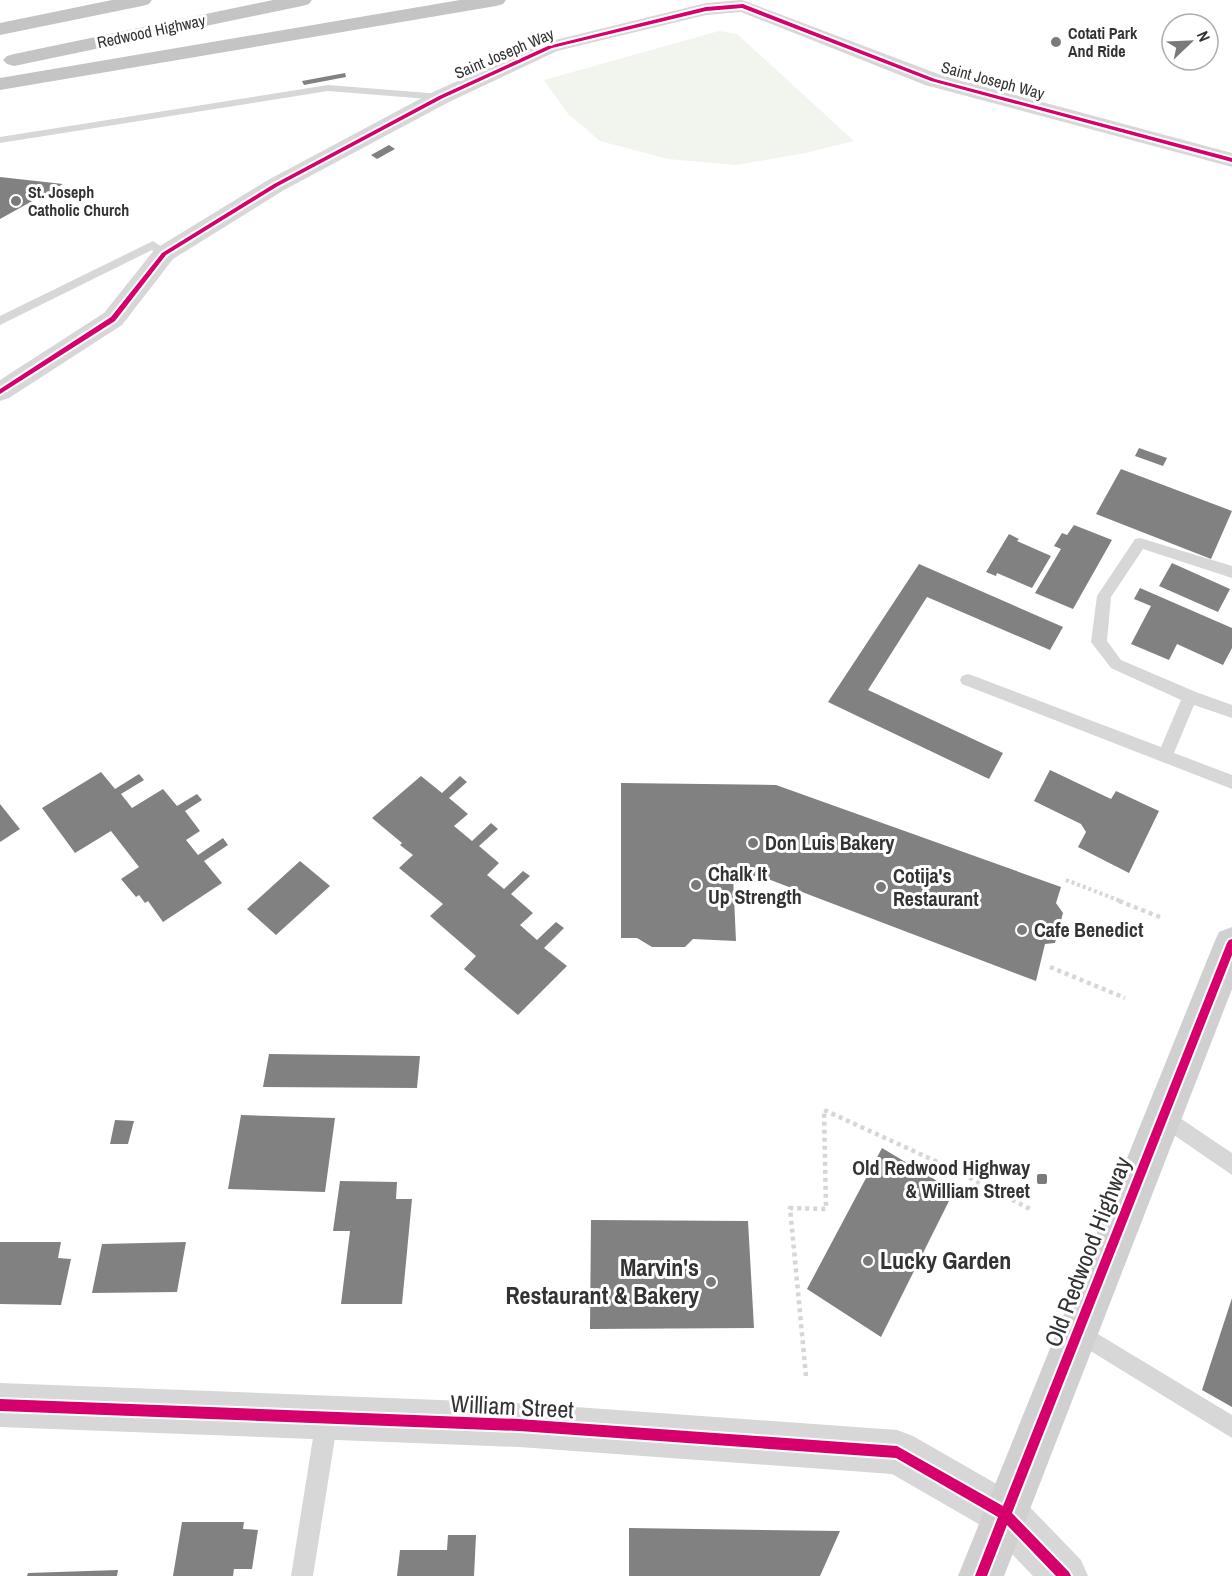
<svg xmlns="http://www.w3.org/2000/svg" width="1232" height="1576" viewBox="0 0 1232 1576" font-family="'Archivo Narrow',sans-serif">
<rect width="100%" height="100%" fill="#fff"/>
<!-- green -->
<path fill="#f1f5ed" d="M719,31L737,34L854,141L806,153L736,165L668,159L600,141L568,114L544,80Z"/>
<!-- building -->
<path fill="#818181" d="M345,73L346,77L304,85L302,81Z
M389,145L395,149L377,159L371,155Z
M0,177L63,184L0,219Z
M1139,448L1167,458L1163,466L1135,456Z
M1121,469L1232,511L1211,559L1096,514Z
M1074,525L1112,540L1073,609L1035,593L1061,549L1054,546L1062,533L1067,535Z
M1009,534L1019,539L1017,541L1051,556L1032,588L997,573L996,576L986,572Z
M1172,563L1230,589L1218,612L1159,586Z
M919,564L1063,627L1050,650L927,597L868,690L1003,753L989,779L828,702Z
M1140,588L1232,628V648L1223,665L1177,644L1169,660L1131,644L1151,606L1134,599Z
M1050,770L1111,799L1116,791L1159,811L1129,873L1078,847L1086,832L1081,824L1034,801Z
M101,772L115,789L139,774L144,780L121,794L132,808L163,789L177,806L197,794L202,800L185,811L200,831L186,840L198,855L223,838L228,845L204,861L222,883L163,922L148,901L145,903L139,895L136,897L121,879L139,867L111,831L75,853L42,808Z
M421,776L442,793L460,776L467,782L449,798L468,814L454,826L472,841L491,823L498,829L479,846L499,863L487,875L504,889L523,871L530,876L511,894L533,913L520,925L537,940L556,922L564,928L544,948L567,966L518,1015L464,969L476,956L430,916L443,904L399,868L413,855L400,845L402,843L372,818Z
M621,783L776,785L1061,887L1056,903L1063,913L1055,943L1045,944L1036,981L760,876H733L736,941L693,939L685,947H652L637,938H621Z
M0,804L20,829L0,842Z
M300,861L330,886L276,935L247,909Z
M269,1054L420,1056L417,1088L263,1087Z
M241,1115L335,1118L325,1192L228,1189Z
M115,1120L134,1121L128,1144H110Z
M882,1148L954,1191L881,1337L807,1289Z
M340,1181L397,1182L396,1199H412L402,1304H341L350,1231H333Z
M591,1220L748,1221L754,1328L590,1329Z
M0,1242H61L58,1258L71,1259L61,1305L0,1304Z
M186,1242L177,1292L92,1293L102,1244Z
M1232,1298V1407L1202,1390Z
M182,1522H244L243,1529L258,1530L252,1569H234L233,1576H173Z
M629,1528L840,1531L820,1576H629Z
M448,1535H476L474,1576H397L400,1550H447Z
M118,1570L117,1576H27L28,1573Z"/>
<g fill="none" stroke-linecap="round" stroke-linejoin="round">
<!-- path-far1 -->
<path stroke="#d6d6d6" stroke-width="4" stroke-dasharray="3 3" stroke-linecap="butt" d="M1066,880L1123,902"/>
<!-- path -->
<path stroke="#d6d6d6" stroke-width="4.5" stroke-dasharray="4 4" stroke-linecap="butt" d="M1119,901L1160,917
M1050,967L1125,998
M806,1376L790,1208L826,1209L824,1110L955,1170L1032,1210"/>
<!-- service -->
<path fill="#d7d7d7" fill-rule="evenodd" d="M328,85L441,94L446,97L441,100L328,91L0,143V137Z
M153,241L168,251V257H160L152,250L0,325V316Z
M1140,538L1232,566V578L1143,549L1111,597L1107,641L1121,660L1196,692L1232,705V718L1194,705L1174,753L1232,775V789L962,684L960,680L962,676L968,674L974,676L1161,747L1181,700L1111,668L1091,642L1097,596L1135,539Z
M1162,1106L1232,1153V1175L1155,1122L1152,1115L1155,1108Z
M1078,1322L1232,1415V1438L1071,1339L1068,1332L1071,1325Z
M327,1408L335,1411L338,1419L313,1576H291L316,1419L319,1411Z"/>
<!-- minor -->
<path fill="#d7d7d7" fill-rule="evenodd" d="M742,0L941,75L1232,153V167L925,85L741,12L706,15L557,51L449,102L284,190L173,259L122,325L9,398L0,401V380L104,313L155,249L268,180L433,92L543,43L706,3Z
M0,1383L519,1403L897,1430L913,1436L1021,1498L1081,1560L1088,1576H1033L989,1530L892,1474L519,1447L0,1427Z"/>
<!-- secondary -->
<path fill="#d0d0d0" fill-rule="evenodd" d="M1232,927V989L1004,1576H958L1214,943L1219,932Z"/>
<!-- motorway -->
<path fill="#c4c4c4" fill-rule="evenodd" d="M112,0H152L149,4L142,6L0,35V23Z
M273,0H312L309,4L302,6L14,66L7,64L3,60L7,56L14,54Z
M460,0H506L503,4L496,6L0,90V78Z"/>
<defs>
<path id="cycleway" d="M743,4L935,79L1232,158V162L931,81L742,8L706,11L552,48L443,98L278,186L166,255L115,321L0,394V389L111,317L162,253L274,184L439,96L548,46L706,7Z
M1232,939V955L1012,1513L1069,1572L1071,1576H1056L1007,1525L987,1576H975L998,1517L896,1458L519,1431L0,1411V1399L519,1419L897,1446L1003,1506L1227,943L1229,940Z"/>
</defs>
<!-- cycleway casing -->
<use href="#cycleway" stroke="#fff" stroke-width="4"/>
<!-- cycleway -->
<use href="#cycleway" fill="#d6006c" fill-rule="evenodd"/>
</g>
<!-- markers -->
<g fill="#7a7a7a" stroke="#fff" stroke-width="2">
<circle cx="1056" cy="42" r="6"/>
<circle cx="16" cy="201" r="6"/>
<circle cx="753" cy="843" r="6"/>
<circle cx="696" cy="885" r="6"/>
<circle cx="881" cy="887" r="6"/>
<circle cx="1022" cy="930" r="6"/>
<rect x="1036" y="1173" width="12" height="12" rx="3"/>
<circle cx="868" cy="1261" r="6"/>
<circle cx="711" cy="1282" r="6"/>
</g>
<g text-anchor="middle" stroke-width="6" stroke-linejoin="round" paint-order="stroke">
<!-- far-street labels -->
<g font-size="16" fill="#333" stroke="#fff">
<text transform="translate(151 31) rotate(-12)" y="6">Redwood Highway</text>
<text transform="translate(504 53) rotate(-23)" y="6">Saint Joseph Way</text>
<text transform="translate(993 80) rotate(15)" y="6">Saint Joseph Way</text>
</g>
<!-- far-poi labels -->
<g font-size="16" font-weight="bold" fill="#333" stroke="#fff" text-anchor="start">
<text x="1068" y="39">Cotati Park<tspan x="1068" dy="18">And Ride</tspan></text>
<text x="28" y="198">St. Joseph<tspan x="28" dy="18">Catholic Church</tspan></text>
</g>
<!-- poi labels -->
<g font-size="20" font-weight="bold" fill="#333" stroke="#fff" text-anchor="start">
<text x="765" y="850">Don Luis Bakery</text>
<text x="708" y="881">Chalk It<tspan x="708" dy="23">Up Strength</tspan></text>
<text x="893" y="883">Cotija's<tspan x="893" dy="23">Restaurant</tspan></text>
<text x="1034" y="937">Cafe Benedict</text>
<text x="1030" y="1175" text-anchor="end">Old Redwood Highway<tspan x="1030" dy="23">&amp; William Street</tspan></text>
</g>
<!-- near-street labels -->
<g font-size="24" fill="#333" stroke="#fff">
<text transform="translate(1088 1252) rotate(-69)" y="8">Old Redwood Highway</text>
<text transform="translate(512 1407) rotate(3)" y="8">William Street</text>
</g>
<!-- near-poi labels -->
<g font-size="24" font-weight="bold" fill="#333" stroke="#fff" text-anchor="start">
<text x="880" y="1269">Lucky Garden</text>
<text x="699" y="1276" text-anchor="end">Marvin's<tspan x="699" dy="28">Restaurant &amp; Bakery</tspan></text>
</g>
</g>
<!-- north arrow -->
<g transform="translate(1190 42) rotate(67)"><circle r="28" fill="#ffffff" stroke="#adadad" stroke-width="1.5"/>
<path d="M0-4.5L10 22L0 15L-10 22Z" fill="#7a7a7a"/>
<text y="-9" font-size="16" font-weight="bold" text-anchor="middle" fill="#333333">N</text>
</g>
</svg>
